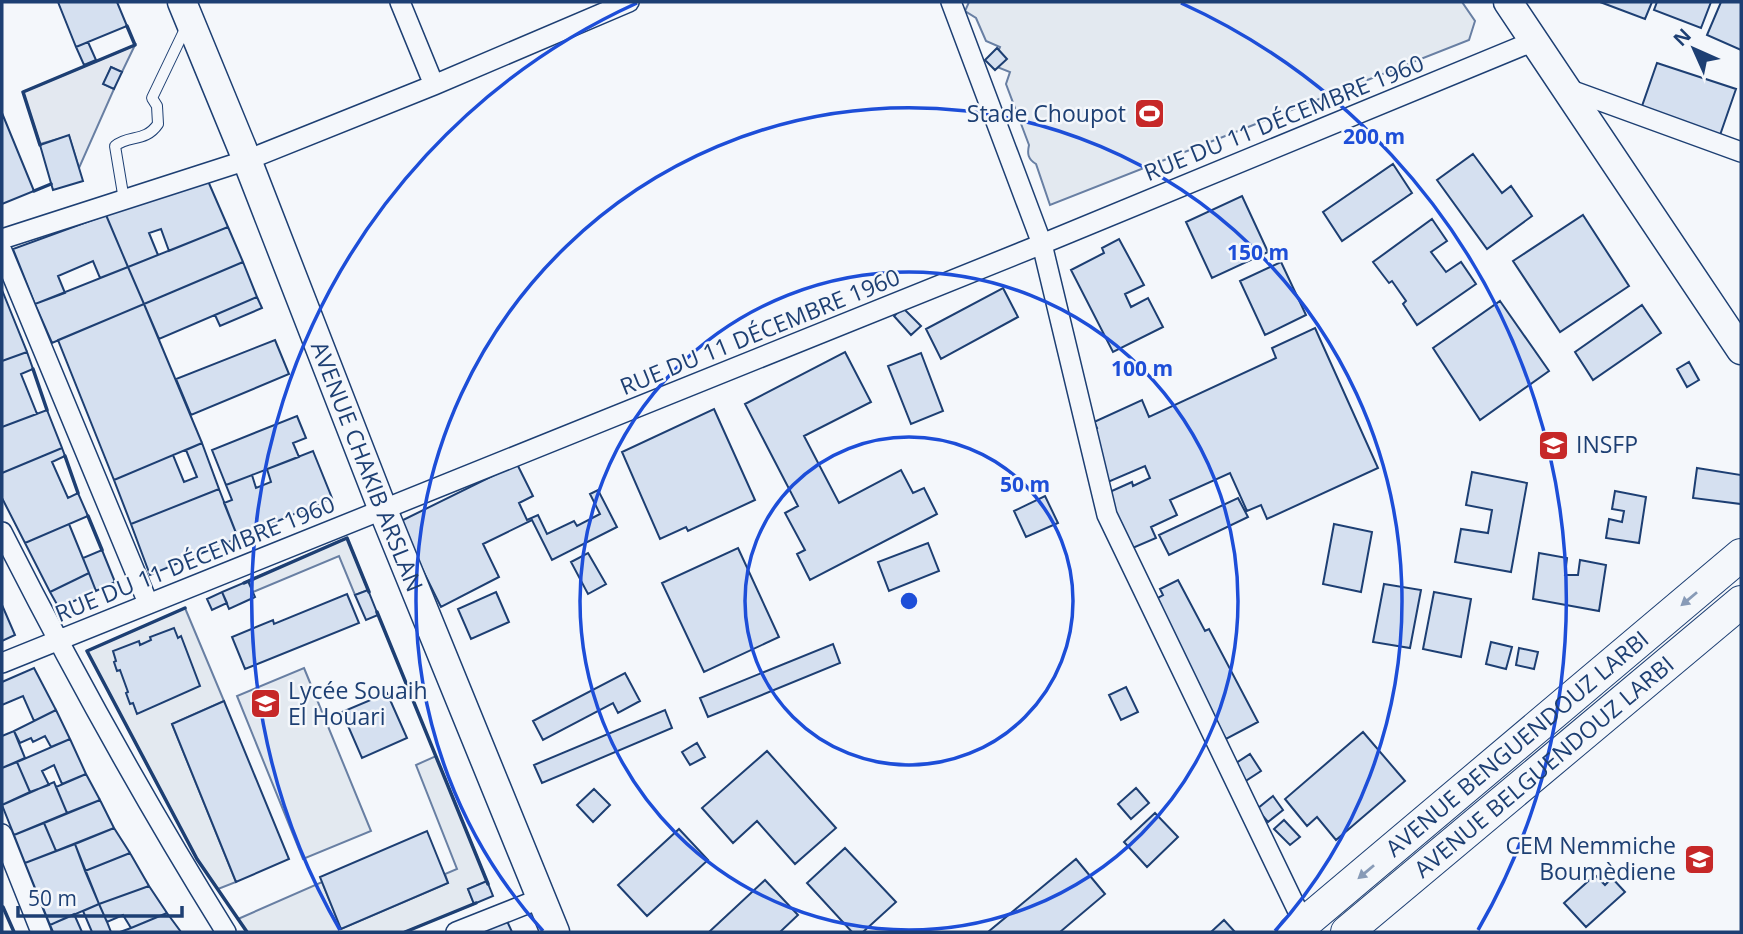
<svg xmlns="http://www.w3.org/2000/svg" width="1743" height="934" viewBox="0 0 1743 934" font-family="'Open Sans',sans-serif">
<rect width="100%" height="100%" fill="#f4f7fb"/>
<!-- green -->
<path fill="#e3e9f0" stroke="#687fa3" stroke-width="2" d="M969,2H1462L1475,21L1469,40L1050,205L1036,164C1028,159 1027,154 1029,145L1006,84L1010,72L992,65L1000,47L986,41L976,18L965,11Z
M347,538L368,590L355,595L339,556L253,592L248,581Z
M185,608L224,701L172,724L236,882L218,889L197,859L87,651Z
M304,668L371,831L303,859L237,696Z
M436,756L487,881L468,889L474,904L405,932H247L238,919L322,882L341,929L448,883L445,874L457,869L416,765Z"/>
<!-- parking -->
<path fill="#e3e8f0" stroke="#687fa3" stroke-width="2" d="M135,45L122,72L111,67L104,84L114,89L79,168L69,136L40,144L23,92Z"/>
<!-- building -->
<path fill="#d5e0f0" stroke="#1d3f73" stroke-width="2" d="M58,2H117L127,26L76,47Z
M1600,2H1652L1645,19Z
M1657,2H1711L1701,28L1654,10Z
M1721,2H1741V50L1707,35Z
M88,42L96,60L84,65L76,47Z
M997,48L1007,59L995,70L985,60Z
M1657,63L1736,89L1719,138L1641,109Z
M111,67L122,72L114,89L103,84Z
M2,113L34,191L2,204Z
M69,135L83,181L53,190L40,145Z
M1473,154L1502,193L1511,186L1532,216L1487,249L1437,180Z
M1393,164L1412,193L1342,241L1323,212Z
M208,181L228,227L169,251L161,229L149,233L158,255L128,267L106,215Z
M1242,196L1268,252L1212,278L1186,222Z
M106,215L128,267L100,278L93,261L58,276L65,293L35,304L13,249Z
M1583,215L1629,286L1560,332L1513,261Z
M1432,219L1447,241L1431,252L1446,272L1461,262L1476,284L1417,325L1403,304L1406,301L1392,281L1389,283L1373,262Z
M228,227L243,262L144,304L128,267Z
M1119,239L1144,285L1125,294L1131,307L1148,298L1163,327L1113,352L1071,270L1104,253L1102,248Z
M243,262L257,297L159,339L144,304Z
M1281,262L1306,315L1265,335L1240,281Z
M128,267L144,304L52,343L35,304Z
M1003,288L1018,317L941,359L926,329Z
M2,290L27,352L2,361Z
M257,297L262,308L220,326L215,315Z
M1500,301L1549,371L1480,420L1433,348Z
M144,304L202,443L114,480L58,340Z
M1642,305L1661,333L1593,380L1575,352Z
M903,308L921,326L911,335L894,316Z
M1315,328L1378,468L1267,519L1261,505L1247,511L1230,473L1170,500L1177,515L1151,527L1156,538L1121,553L1096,498L1132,482L1133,486L1150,478L1145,466L1108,482L1086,433L1097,428L1094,422L1142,400L1149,417L1276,358L1272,348Z
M275,340L289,374L191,415L176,379Z
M27,352L33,369L21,374L37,414L2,427V361Z
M845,352L871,402L804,436L839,503L901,470L913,493L924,488L937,514L810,580L797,554L805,550L785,513L798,506L745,404Z
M921,353L943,411L911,424L888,366Z
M1689,362L1699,380L1687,387L1677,369Z
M714,409L755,500L688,531L686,527L660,539L622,452Z
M47,410L62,448L2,473V427Z
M297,416L306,438L293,443L299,457L226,485L212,450Z
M202,443L219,489L131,524L114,480L173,455L184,482L197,477L186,450Z
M62,448L65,456L52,462L68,498L78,493L88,516L25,543L2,498V473Z
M313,451L332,498L238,538L224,503L232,500L226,485L252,475L256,488L271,482L267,469Z
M517,464L533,496L519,503L527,520L538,515L547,534L574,521L577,526L600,514L590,494L598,490L617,527L552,560L532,520L483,544L499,577L441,607L399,522Z
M1697,468L1741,475V504L1693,498Z
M1472,472L1527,483L1511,572L1455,562L1461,529L1488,533L1492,510L1466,505Z
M219,489L238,538L150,575L131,524Z
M1615,491L1646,497L1639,543L1606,538L1609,519L1622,522L1624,511L1612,509Z
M1045,496L1058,523L1026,537L1014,511Z
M1238,498L1248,517L1169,555L1159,535Z
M69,524L89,573L50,592L25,543Z
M1334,524L1372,532L1361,592L1323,584Z
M928,543L939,571L889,591L878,562Z
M738,548L779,637L704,672L662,583Z
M102,550L115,582L96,591L83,558Z
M588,553L606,584L588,594L571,562Z
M1539,553L1567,558L1565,575H1578L1580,560L1606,565L1599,611L1533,599Z
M89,573L96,591L59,608L50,592Z
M1178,580L1205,631L1209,629L1258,722L1226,739L1145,605L1163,595L1160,589Z
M248,581L255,597L229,609L222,592Z
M1384,584L1421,590L1410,648L1373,642Z
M368,590L378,615L366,620L355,595Z
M222,592L227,603L212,610L207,599Z
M496,592L509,622L471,639L458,609Z
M1434,592L1471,599L1461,657L1423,649Z
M347,594L359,623L245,669L232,637L273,620L274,624Z
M2,605L15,635L2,641Z
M174,628L178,638L181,636L200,686L137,714L133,703L130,704L126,693L128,692L120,670L117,671L114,662L116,661L113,651L139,641L140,645L151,640L150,637Z
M1491,642L1512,647L1506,669L1486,664Z
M833,644L840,663L708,717L700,698Z
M1519,648L1538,652L1534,669L1516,665Z
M34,668L56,710L34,721L23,696L2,705V682Z
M625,673L640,701L618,713L613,703L543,740L533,721Z
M1126,687L1138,712L1121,720L1109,695Z
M387,693L407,738L362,758L342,712Z
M224,701L289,859L236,882L172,724Z
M56,710L70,739L51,747L45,736L33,742L31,738L20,743L14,731Z
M665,710L672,728L542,783L534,765Z
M14,731L25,758L2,768V736Z
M1363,732L1405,781L1336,840L1317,817L1307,826L1285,799Z
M70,739L86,774L62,784L54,765L42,771L49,785L30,792L17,762Z
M697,743L705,757L690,765L682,752Z
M767,751L836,828L795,864L757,821L733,843L702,808Z
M1250,754L1261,771L1244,782L1233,765Z
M17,762L30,792L2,805V768Z
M86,774L100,800L67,813L56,787Z
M54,782L67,813L14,835L2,805Z
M1136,788L1149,803L1131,819L1118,804Z
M594,789L610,805L593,822L577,805Z
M1273,796L1283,810L1268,822L1257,809Z
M100,800L114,828L56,851L44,823Z
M1155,813L1178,837L1147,867L1124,842Z
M1284,820L1300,837L1290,845L1274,829Z
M44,823L56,851L25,863L14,835Z
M114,828L130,853L85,871L75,844Z
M679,829L708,860L647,916L618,885Z
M427,831L448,883L341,929L320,877Z
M75,844L99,904L50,925L25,863Z
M845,848L896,902L863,932H852L807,883Z
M130,853L149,886L99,904L85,871Z
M1076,859L1105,894L1060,932H988Z
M1595,875L1605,885L1612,878L1625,892L1586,927L1564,903Z
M765,880L798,915L780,932H709Z
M487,881L493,896L474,904L468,889Z
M149,886L167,913L131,928L123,915L107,922L99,904Z
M99,904L107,922L111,932H92L83,911Z
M167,913L181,932H120L131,928Z
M74,914L82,932H53L50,925Z
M1224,920L1235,932H1211Z
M507,921L512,932H482Z"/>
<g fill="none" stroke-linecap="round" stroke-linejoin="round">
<defs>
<path id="lane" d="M124,200L115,146C129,134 145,143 158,124L157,106L152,98L186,27"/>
<path id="street" d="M400,2L434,85
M951,2L1042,244L1107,515L1304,924
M1565,88L1741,152
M2,239L247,160L434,85L629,2
M2,251L148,603
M2,532C71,668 145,802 226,932
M2,663L1042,244L1534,41
M2,834L41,932
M456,932L542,898"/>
<g id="secondary">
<path id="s1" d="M182,2L247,160L383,510L555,932"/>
<path d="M1508,2L1741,350"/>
</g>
<g id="primary">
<path id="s2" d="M1294,932L1741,555"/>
<path id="s3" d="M1347,932L1741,602"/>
</g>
</defs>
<!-- lane casing -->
<use href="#lane" stroke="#1d3f73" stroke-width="12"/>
<!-- street casing -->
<use href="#street" stroke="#1d3f73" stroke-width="22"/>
<!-- secondary casing -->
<use href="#secondary" stroke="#1d3f73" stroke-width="31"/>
<!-- primary casing -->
<use href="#primary" stroke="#1d3f73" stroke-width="34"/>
<!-- lane -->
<use href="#lane" stroke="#f4f7fb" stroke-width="10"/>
<!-- street -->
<use href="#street" stroke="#f4f7fb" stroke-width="19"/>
<!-- secondary -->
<use href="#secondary" stroke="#f4f7fb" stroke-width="28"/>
<!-- primary -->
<use href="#primary" stroke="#f4f7fb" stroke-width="32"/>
<!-- wall -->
<path stroke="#1d3f73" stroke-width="3.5" d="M40,145L23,92L135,45L127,26
M34,191L51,184
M33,369L47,410
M65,456L78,493
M88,516L102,550
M244,583L347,538L369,592
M185,608L87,651L197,859L247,932
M377,612L488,884
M3,907L14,932
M405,932L476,903"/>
</g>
<!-- one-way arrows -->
<defs><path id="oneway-solid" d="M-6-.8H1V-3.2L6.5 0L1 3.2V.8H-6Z" transform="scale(1.75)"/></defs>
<g fill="#889bb7">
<use href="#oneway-solid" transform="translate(1689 599) rotate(140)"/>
<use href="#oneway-solid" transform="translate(1366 872) rotate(140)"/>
</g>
<!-- distance rings -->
<g fill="none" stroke="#1d4ed8" stroke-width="3.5">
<circle cx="909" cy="601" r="164"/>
<circle cx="909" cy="601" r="329"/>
<path d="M543 931A493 493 0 1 1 1275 931"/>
<path d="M340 930A657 657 0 0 1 637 3M1181 3A657 657 0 0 1 1478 930"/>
</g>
<!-- icons -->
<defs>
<symbol id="stadium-square" viewBox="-11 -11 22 22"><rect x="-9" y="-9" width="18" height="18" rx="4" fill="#c62828" stroke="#f4f7fb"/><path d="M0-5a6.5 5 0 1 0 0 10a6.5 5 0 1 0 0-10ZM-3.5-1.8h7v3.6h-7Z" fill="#fff"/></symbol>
<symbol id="university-square" viewBox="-11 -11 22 22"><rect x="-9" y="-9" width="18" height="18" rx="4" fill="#c62828" stroke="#f4f7fb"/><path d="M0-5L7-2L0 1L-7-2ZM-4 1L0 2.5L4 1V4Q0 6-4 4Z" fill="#fff"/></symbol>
<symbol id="school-square" viewBox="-11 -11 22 22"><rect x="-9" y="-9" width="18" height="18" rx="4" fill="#c62828" stroke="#f4f7fb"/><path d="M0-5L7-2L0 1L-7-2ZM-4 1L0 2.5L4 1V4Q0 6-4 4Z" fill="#fff"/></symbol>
</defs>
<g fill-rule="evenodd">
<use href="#stadium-square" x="1132" y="96" width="35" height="35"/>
<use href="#university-square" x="1536" y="428" width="35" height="35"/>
<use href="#school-square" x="248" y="686" width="35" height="35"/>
<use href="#school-square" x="1682" y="842" width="35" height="35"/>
</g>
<g text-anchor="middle" stroke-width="5" stroke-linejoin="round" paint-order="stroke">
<!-- poi labels -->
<g font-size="23" fill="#1d3f73" stroke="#f4f7fb" text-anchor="end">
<text x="1126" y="122">Stade Choupot</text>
<text x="1576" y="453" text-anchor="start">INSFP</text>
<text x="288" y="699" text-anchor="start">Lycée Souaih<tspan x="288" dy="26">El Houari</tspan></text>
<text x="1676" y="854">CEM Nemmiche<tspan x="1676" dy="26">Boumèdiene</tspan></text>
</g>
<!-- street labels -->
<g font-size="23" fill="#1d3f73" stroke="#f4f7fb">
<text transform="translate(1284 118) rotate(-22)" y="8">RUE DU 11 DÉCEMBRE 1960</text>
<text transform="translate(760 332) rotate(-22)" y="8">RUE DU 11 DÉCEMBRE 1960</text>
<text dy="8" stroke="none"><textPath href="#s1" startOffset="500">AVENUE CHAKIB ARSLAN</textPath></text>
<text transform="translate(195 559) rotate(-22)" y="8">RUE DU 11 DÉCEMBRE 1960</text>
<text dy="8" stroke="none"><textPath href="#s2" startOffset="292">AVENUE BENGUENDOUZ LARBI</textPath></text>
<text dy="8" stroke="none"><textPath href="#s3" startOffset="257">AVENUE BELGUENDOUZ LARBI</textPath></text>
</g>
</g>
<circle cx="909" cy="601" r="10" fill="#1d4ed8" stroke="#f4f7fb" stroke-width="3.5"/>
<g font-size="21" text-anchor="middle" font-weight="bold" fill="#1d4ed8" stroke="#f4f7fb" stroke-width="5" stroke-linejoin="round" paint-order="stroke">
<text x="1374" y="144">200 m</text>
<text x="1258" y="260">150 m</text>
<text x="1142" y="376">100 m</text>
<text x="1025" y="492">50 m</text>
</g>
<!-- border -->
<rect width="1743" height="934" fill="none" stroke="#1d3f73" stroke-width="7"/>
<!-- north arrow -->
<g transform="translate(1694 49) rotate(315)" stroke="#f4f7fb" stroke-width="5" paint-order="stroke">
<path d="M0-5L12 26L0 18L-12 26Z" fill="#1d3f73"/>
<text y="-10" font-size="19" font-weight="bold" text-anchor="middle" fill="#1d3f73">N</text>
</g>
<!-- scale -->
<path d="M18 906v10h164v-10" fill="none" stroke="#1d3f73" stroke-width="3.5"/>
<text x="28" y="906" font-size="21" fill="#1d3f73" stroke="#f4f7fb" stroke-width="5" paint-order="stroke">50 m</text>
</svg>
